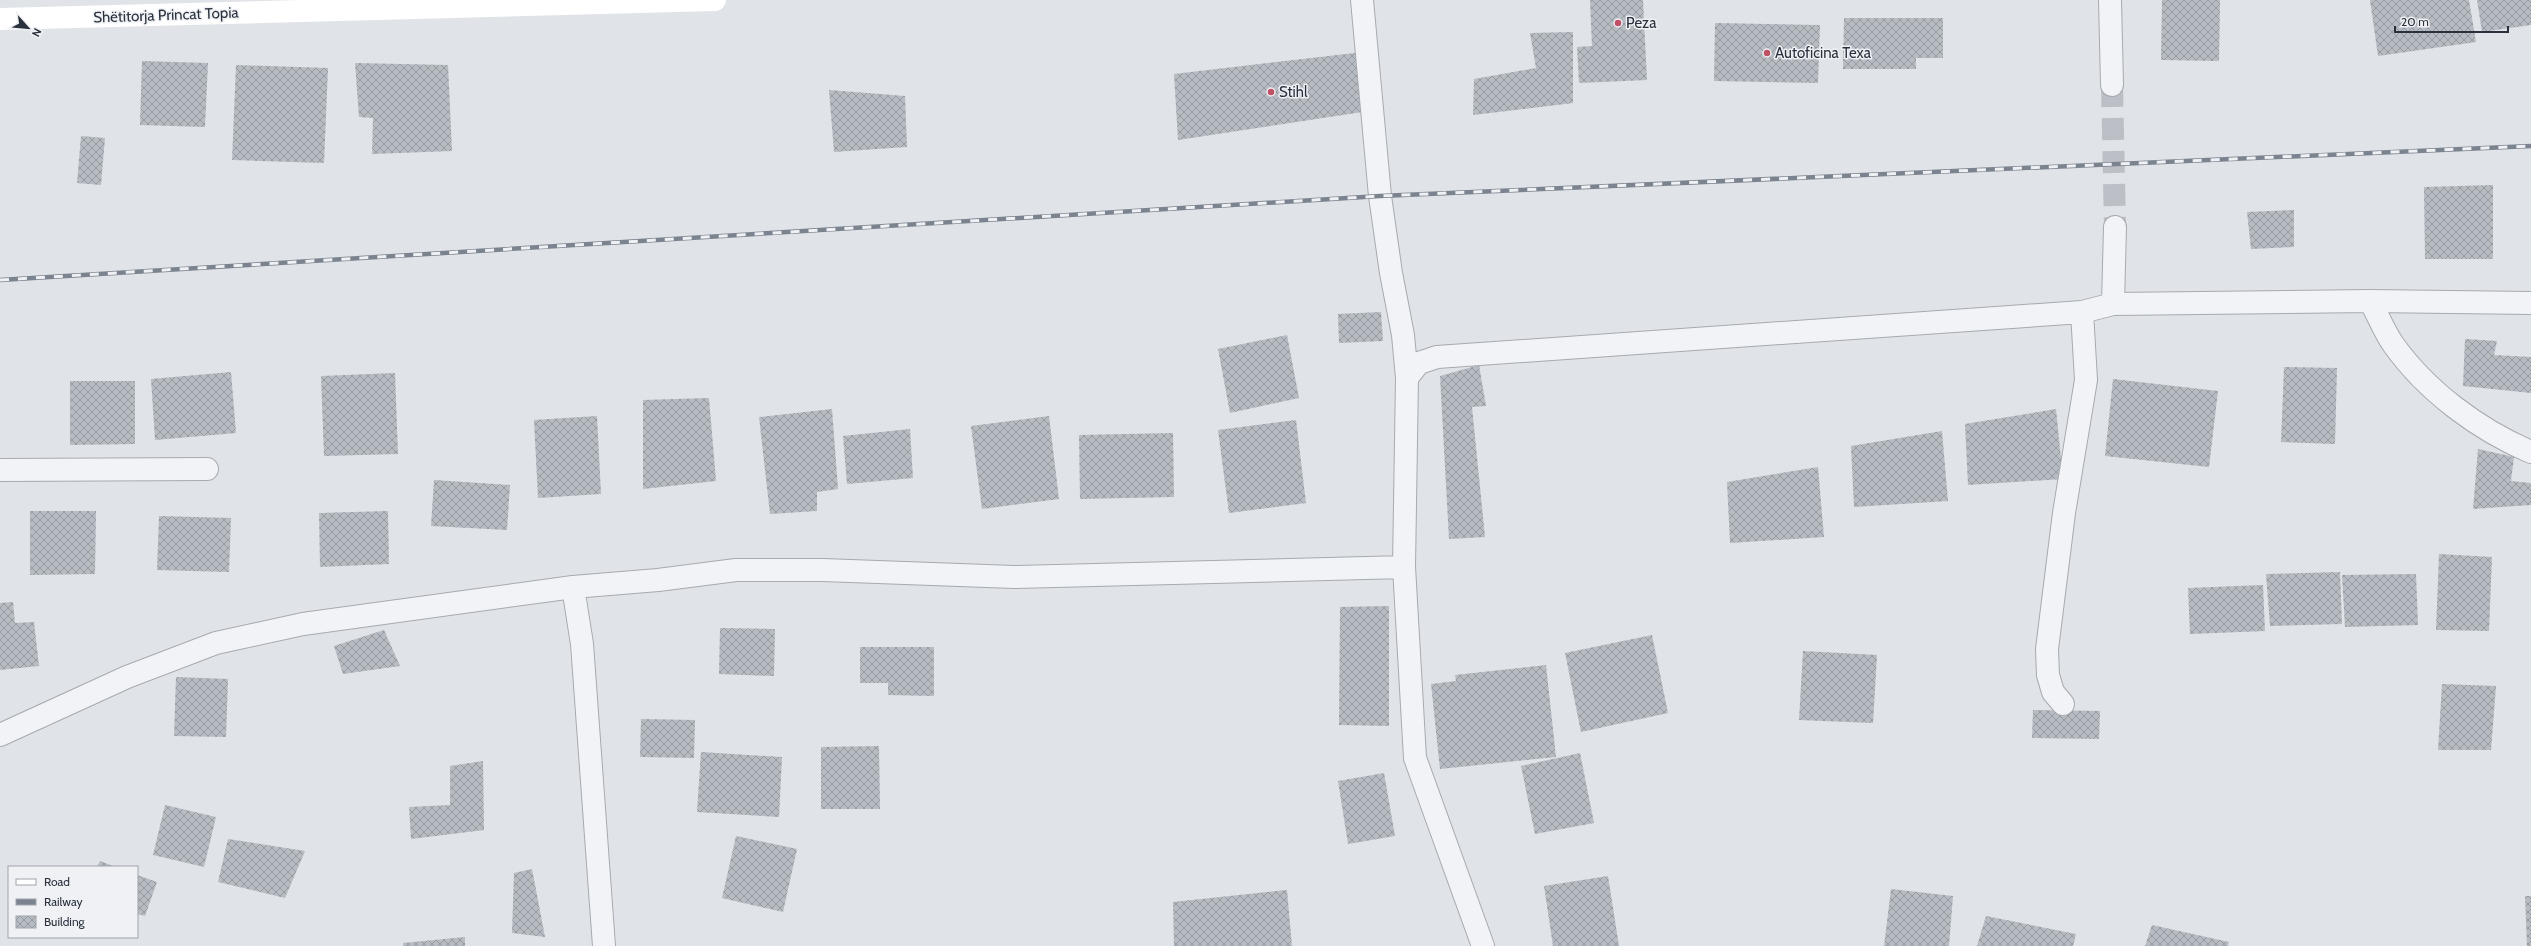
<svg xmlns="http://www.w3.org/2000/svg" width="2531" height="946" viewBox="0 0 2531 946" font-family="Cabin,sans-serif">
<defs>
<pattern id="building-cross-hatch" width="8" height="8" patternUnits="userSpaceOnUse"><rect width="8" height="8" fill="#b7bcc3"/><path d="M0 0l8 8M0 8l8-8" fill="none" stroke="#9599a0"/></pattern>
</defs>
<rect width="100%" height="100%" fill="#e0e3e7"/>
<!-- building -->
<path fill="url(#building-cross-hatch)" d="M1590,0H1643L1647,80L1579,83L1577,47L1592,46Z
M2162,0H2220L2219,61L2161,60Z
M2370,0H2469L2476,42L2378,56Z
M2477,0H2531V25L2482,32Z
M1844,18H1943V58H1916V69H1843Z
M1715,23L1820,25L1818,83L1714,81Z
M1573,32V103L1473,115L1474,79L1536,68L1530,33Z
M1363,52L1369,111L1178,140L1174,74Z
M142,61L208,63L205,127L140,125Z
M355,63L448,65L452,151L372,154L373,118L359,117Z
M236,65L328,68L324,163L232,160Z
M829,90L905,96L907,147L834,152Z
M81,136L105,138L101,185L77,183Z
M2493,185V259H2425L2424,187Z
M2294,210V247L2251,249L2247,212Z
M1381,312L1383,341L1339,343L1338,314Z
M1287,335L1299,398L1230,413L1218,349Z
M2465,339L2497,341L2494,355L2531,357V393L2463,386Z
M1479,365L1486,406L1472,407L1485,537L1449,539L1440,376Z
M2284,367L2337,368L2335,444L2281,442Z
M231,372L236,433L155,440L151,379Z
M395,373L398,454L324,456L321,376Z
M2113,379L2218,391L2209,467L2105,456Z
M70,381H135V444L70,445Z
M709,398L716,481L643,489V400Z
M832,409L838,489L817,492V511L770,514L759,417Z
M2056,409L2063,479L1968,485L1965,424Z
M597,416L601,494L538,498L534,420Z
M1049,416L1059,499L982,509L971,426Z
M1296,420L1306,503L1229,513L1218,430Z
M910,429L913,478L847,484L843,436Z
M1942,431L1948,501L1854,507L1851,446Z
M1173,433L1174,497L1080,499L1079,435Z
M2478,449L2514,457L2511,481L2531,483V505L2473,509Z
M1818,467L1824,537L1730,543L1727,482Z
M434,480L510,485L507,530L431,526Z
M30,511H96L95,574L30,575Z
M388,511L389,564L320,567L319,513Z
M159,516L231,518L229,572L157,570Z
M2439,554L2492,557L2489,631L2436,630Z
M2340,572L2342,624L2270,626L2266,574Z
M2416,574L2418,625L2345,627L2342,575Z
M2263,585L2265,631L2190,634L2188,588Z
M13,602L15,623L34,622L39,666L0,670V603Z
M1389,606V726L1339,725L1340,607Z
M720,628L775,629L774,676L719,674Z
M384,630L400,666L343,674L334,646Z
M1652,635L1668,713L1581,732L1565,653Z
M860,647H934V696L888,695V683H860Z
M1803,651L1877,655L1873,723L1799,720Z
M1546,665L1556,757L1440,769L1431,684L1456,681L1455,675Z
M176,677L228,679L226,737L174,736Z
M2442,684L2496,686L2491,750H2438Z
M2033,710L2100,711L2099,739L2032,738Z
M641,719L695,720L694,758L640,757Z
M879,746L880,809H821V747Z
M701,752L782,757L779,817L697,812Z
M1580,753L1594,823L1535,834L1521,766Z
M483,761L484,830L411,839L409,807L450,805V766Z
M1384,773L1395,836L1348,844L1338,781Z
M165,805L216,817L204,867L153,855Z
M736,836L797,849L783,912L722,898Z
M228,839L305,851L285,898L218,882Z
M100,861L116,867H97Z
M532,869L545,937L512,933L514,873Z
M137,875L157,882L145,916L137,914Z
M1608,876L1619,946H1553L1544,886Z
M1891,889L1953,896L1949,946H1884Z
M1287,890L1292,946H1174L1173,902Z
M2525,896H2531V946H2527Z
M1986,916L2076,934L2073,946H1977Z
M2152,925L2229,942L2228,946H2145Z
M465,937V946H403V943Z"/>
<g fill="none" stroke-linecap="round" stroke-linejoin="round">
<!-- street-tunnel -->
<path stroke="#bcbfc5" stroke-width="22" stroke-dasharray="22 11" stroke-linecap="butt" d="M2112,85L2115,227"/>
<defs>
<path id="street" d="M1362,0L1380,196L1391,273L1403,335L1407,378L1404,567L1415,758L1483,946
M2110,0L2112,85
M2370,301C2378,315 2384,331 2393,344C2426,391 2479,430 2531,452
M2113,304L2115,227
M1407,378L1419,363L1437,357L2082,312L2113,304L2370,301L2531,303
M0,470L207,469
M573,587L582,644L604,946
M2063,704L2053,692L2048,675L2047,649L2064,513L2086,380L2082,312
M0,735L127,677L216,643L303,624L573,587L658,580L736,570H823L1014,577L1404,567"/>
</defs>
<!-- street casing -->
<use href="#street" stroke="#a6aab1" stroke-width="24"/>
<!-- street -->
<use href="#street" stroke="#f2f3f6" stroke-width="22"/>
<!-- secondary -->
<path stroke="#fff" stroke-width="22" d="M0,19L715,0"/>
<defs>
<path id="rail" d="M0,280L1380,196L2531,146"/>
</defs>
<!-- rail casing -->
<use href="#rail" stroke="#7b838f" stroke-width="4.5"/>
<!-- rail -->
<use href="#rail" stroke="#eff1f5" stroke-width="3" stroke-dasharray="9" stroke-linecap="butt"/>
</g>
<!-- markers -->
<g fill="#c05064" stroke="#eff1f5" stroke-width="1.5">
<circle cx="1618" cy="23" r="4"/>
<circle cx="1767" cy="53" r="4"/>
<circle cx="1271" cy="92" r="4"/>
</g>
<g text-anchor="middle" stroke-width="3" stroke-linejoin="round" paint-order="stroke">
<!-- street labels -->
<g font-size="15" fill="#2a313d" stroke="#eff1f5">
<text transform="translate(166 15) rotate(-2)" y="5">Shëtitorja Princat Topia</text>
</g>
<!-- poi labels -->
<g font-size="15" fill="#2a313d" stroke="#eff1f5" text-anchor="start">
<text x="1626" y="28">Peza</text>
<text x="1775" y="58">Autoficina Texa</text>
<text x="1279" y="97">Stihl</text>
</g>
</g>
<!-- legend -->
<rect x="8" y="866" width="130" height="72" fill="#eff1f5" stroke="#a0a4ab"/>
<rect x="16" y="879" width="20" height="6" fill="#ffffff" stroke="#a0a4ab"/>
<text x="44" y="886" font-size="12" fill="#2a313d">Road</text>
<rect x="16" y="899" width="20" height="6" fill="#7b838f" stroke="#a0a4ab"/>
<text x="44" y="906" font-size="12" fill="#2a313d">Railway</text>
<rect x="16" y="916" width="20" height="12" fill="url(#building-cross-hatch)" stroke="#a0a4ab"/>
<text x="44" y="926" font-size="12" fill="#2a313d">Building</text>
<!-- north arrow -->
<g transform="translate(28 28) rotate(117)" stroke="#eff1f5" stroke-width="3" paint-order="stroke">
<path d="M0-3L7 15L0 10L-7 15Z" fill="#2a313d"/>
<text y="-6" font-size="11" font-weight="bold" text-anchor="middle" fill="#2a313d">N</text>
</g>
<!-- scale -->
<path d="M2395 26v6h113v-6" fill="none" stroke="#2a313d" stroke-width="2"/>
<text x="2401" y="26" font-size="12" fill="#2a313d" stroke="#eff1f5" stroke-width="3" paint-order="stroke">20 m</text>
</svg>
